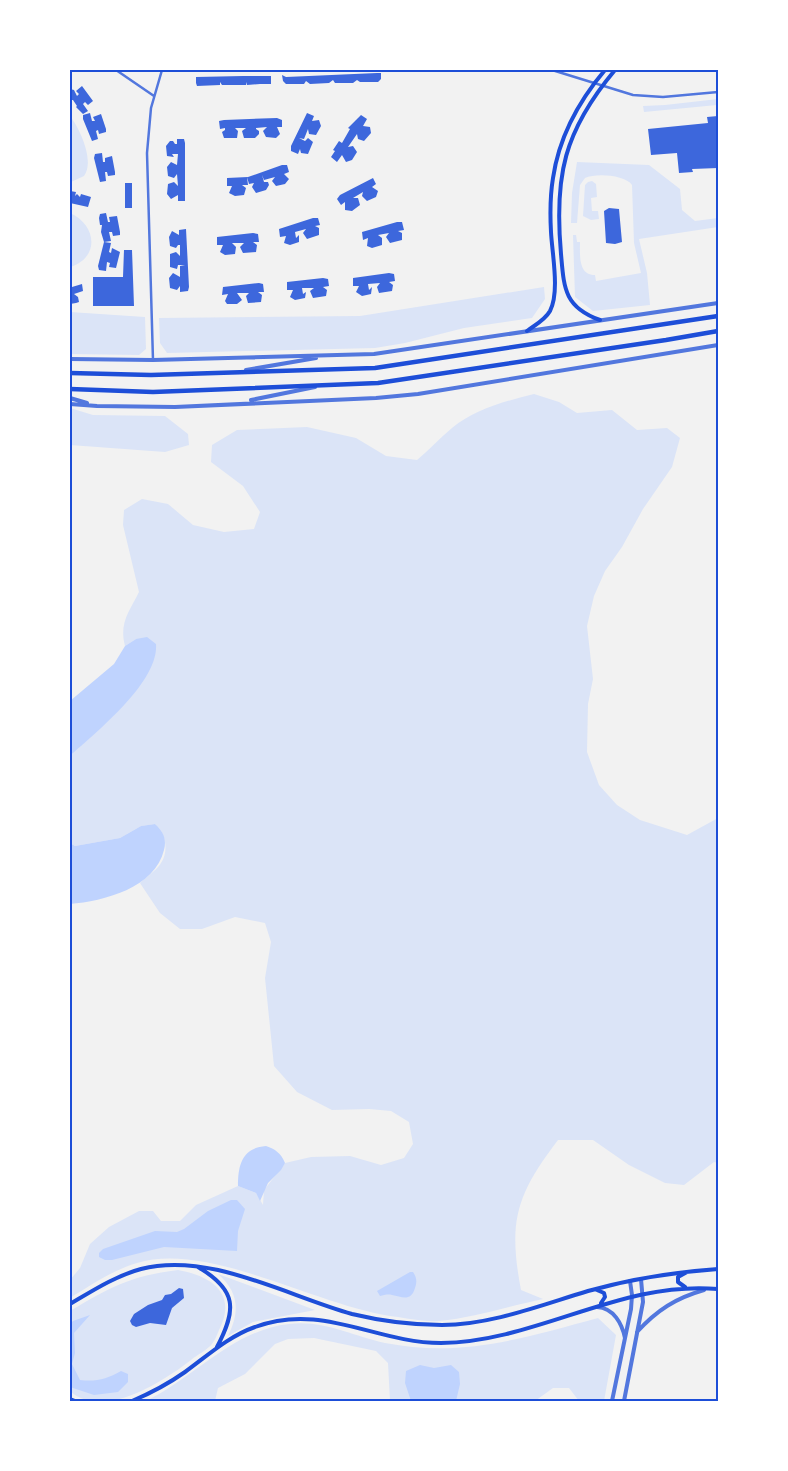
<svg xmlns="http://www.w3.org/2000/svg" width="788" height="1471" viewBox="0 0 788 1471" font-family="Jost,sans-serif">
<rect width="100%" height="100%" fill="#f2f2f2"/>
<!-- green -->
<path fill="#dbe4f7" d="M718,99V107L717,105L644,112L643,106L665,105Z
M70,116C80,129 95,161 84,176L71,182Z
M577,162L649,165L680,189L682,210L695,221L718,218V227L639,239L647,273L650,305L593,311L575,297L573,235H576L577,242H580C580,255 578,275 595,275L596,281L641,273L634,243L632,185C625,175 596,173 585,178L580,185L577,223H571L572,193Z
M592,181L596,184L597,197L591,198L592,211H598L599,219L591,220L583,216L585,185L588,182Z
M70,213C97,225 100,258 70,267Z
M544,287L545,299L532,318L464,328L405,343L375,348L167,353L160,343L159,318L360,316Z
M70,312L145,317L146,349L139,355L70,354Z
M534,394L559,402L577,413L612,410L637,430L667,428L680,438L672,467L643,509L622,547L605,571L594,596L587,626L593,679L588,704L587,752L599,785L617,805L640,820L687,835L718,818V1163L714,1162L684,1185L665,1183L629,1165L593,1140H558C516,1195 508,1222 521,1290L543,1299C509,1306 474,1318 439,1321C426,1322 411,1319 398,1317C320,1308 210,1241 137,1263C113,1270 91,1285 70,1298V1280L80,1268L90,1244L109,1227L139,1211H153L161,1221H180L196,1205L238,1186L256,1193L263,1205L264,1190L285,1163L311,1157L350,1156L381,1165L404,1158L413,1144L409,1122L391,1111L369,1109L332,1110L297,1092L274,1066L265,978L271,942L265,923L235,917L202,929H180L160,913L140,883C146,877 156,871 161,863C169,851 166,833 155,824L141,826L120,838L75,846L70,843V756L120,709L136,639L125,646C119,623 129,612 139,592L123,525L124,510L142,499L168,504L193,525L224,532L254,529L260,512L243,486L211,462L212,445L237,430L307,427L356,438L386,456L417,460C429,450 440,438 452,428C475,409 506,401 534,394Z
M70,408L93,415L165,416L188,434L189,445L165,452L70,445Z
M178,1270C211,1276 238,1293 219,1330C217,1335 215,1340 212,1344C207,1350 197,1355 191,1360C164,1381 103,1421 70,1391V1311C111,1287 130,1276 178,1270Z
M218,1274L315,1310L253,1322L228,1336C240,1312 239,1292 218,1274Z
M598,1318L616,1335L604,1401H579L569,1388H553L535,1401H390L388,1363L376,1351L314,1338L288,1339L275,1344L245,1374L218,1388L215,1401H146C194,1378 233,1330 289,1324C324,1320 352,1336 385,1343C462,1358 524,1338 598,1318Z"/>
<!-- water -->
<path fill="#bfd3fe" d="M147,637L156,644C159,682 96,732 70,756V701L114,664L125,646L136,639Z
M155,824C163,831 167,839 164,850C155,888 104,901 70,904V843L75,846L120,838L141,826Z
M266,1146C275,1149 281,1153 285,1163L281,1170L268,1183L260,1201L256,1193L238,1186C238,1165 242,1148 266,1146Z
M231,1200H237L245,1209L238,1231L237,1251L164,1247L112,1260H105L99,1257V1253L103,1249L155,1231L177,1232L184,1229L208,1211Z
M410,1272H413C417,1278 417,1282 415,1288C411,1302 402,1297 392,1295C388,1294 384,1295 380,1296L377,1291Z
M90,1315L74,1333L75,1353L72,1364L80,1380C96,1382 107,1379 121,1371L128,1374V1382L118,1392L94,1395L70,1387V1324L73,1321Z
M420,1365L434,1368L451,1365L459,1372L460,1384L456,1401H411L405,1383L406,1371Z"/>
<!-- building -->
<path fill="#3d67dc" d="M377,73H381V79L378,82H360L357,80L353,83H335L333,80L329,83L310,84L306,81L304,84H286L283,81L282,75L286,77Z
M243,76H271V84H260L247,85V82L246,85H222L220,82V85L197,86L196,83V77Z
M82,86L93,101L88,105L85,102L83,104L88,111L83,114L76,107L77,106L73,100H70V89L74,90L77,96L79,94L76,91Z
M90,113L92,121H95L93,117L101,114L106,129V132L99,134L98,130L96,131L98,139L92,141L83,119V115Z
M307,113L314,116L312,121L319,120L321,126L316,135L309,134L308,129L304,139L299,138L305,141L308,138L313,142L308,154L301,153L300,149L298,154L291,151V146Z
M361,115L367,119L363,126L370,127L371,133L364,141L358,139L357,134L348,147L353,146L357,152L352,160L346,162L342,155L337,162L331,157L335,151L333,150L339,141L342,143L350,129L348,128Z
M718,116V168L692,169L693,172L679,173L677,153L651,155L648,129L708,123L707,117Z
M277,118L282,120V127H277L280,134L276,138L266,137L263,131L267,127L256,128V122V129L259,131V134L255,138H244L242,131L246,128H235L238,131L237,138H224L222,132L225,130V123V128L220,129L219,121L224,120Z
M177,139H184L185,143V201H178V195L171,199L167,194L168,184L174,182L178,186L177,174L174,178L168,176L167,167L171,162L177,165L178,154H172L174,157L167,156L166,146L170,141H173L175,144H182H177Z
M102,153L103,162H105V158L112,156L115,172V175L108,176L107,172H105L106,181L100,182L94,158L95,154Z
M282,165H287L289,172L284,174L289,179L285,184L276,186L272,181L275,177L264,180L262,175L264,182H268L269,185L266,190L256,193L252,187L254,183L249,184L247,177L248,185H242L246,188L244,195L235,196L229,193L232,186H227V178L248,177Z
M373,178L376,184L372,187L378,191L376,197L367,201L362,196L363,192L353,198H358L360,205L352,211L345,210V202L341,205L337,199L340,195Z
M125,183H132V208H125Z
M70,191L76,192L75,196L77,194L80,197L81,194L91,197L88,207L70,203Z
M609,208L619,209L622,242L615,244L606,243L604,211Z
M106,213L108,222H110L109,217L117,216L120,232V235L113,236L112,232H109L111,241L104,242L101,232L102,225H100L99,218L100,214Z
M313,218H318L320,225L315,226L319,228V235L307,239L303,233L306,229L295,232L296,238L299,235V242L290,245L284,243L286,236L280,237L279,229Z
M397,222H402L404,230L398,231L402,233V240L390,243L386,237L389,233L378,235L382,238V245L372,248L367,246L368,238L363,240L362,232Z
M186,229L189,287L188,291L180,292V286L177,290L170,288L169,278L173,273L180,277V266L185,265H178L177,269L170,267V254L176,252L180,256V245H178L176,248L170,246L169,237L172,231L179,235V230Z
M253,233L258,234L259,242H253L257,245L256,252L243,253L240,247L244,243H232L236,247L235,254L225,255L220,252L223,245H217V237Z
M104,242L111,243L109,252L111,253L112,248L120,252L116,268L109,267L110,263L107,262L106,271L99,270L98,266Z
M124,250H132L134,306H93V277H123Z
M389,273L394,274L395,281L389,282L393,285L392,291L379,293L377,287L380,283L368,284L369,290L372,287L371,294L362,296L356,292L359,286H353V278Z
M70,276H72V287L82,284L83,291L74,294L78,297L79,302L76,303L70,304Z
M323,278L328,279L329,286L323,287L327,290L326,296L313,298L310,291L314,288H302L303,294L306,292L305,298L295,300L290,297L293,290H287V282Z
M259,283L263,284L264,292H258L262,295L261,302L248,303L246,296L249,293H237L242,300L237,304H227L225,301L228,294L222,295L223,287Z
M179,1288L183,1289L184,1298L172,1308L166,1325L150,1323L136,1327L132,1325L130,1321L134,1314L148,1305L162,1300L165,1295L171,1294Z"/>
<g fill="none" stroke-linecap="round" stroke-linejoin="round">
<!-- minor -->
<path stroke="#5277de" stroke-width="2.5" d="M116,70L154,96
M552,70L633,95L663,97L718,92
M153,360L147,153L151,108L162,70"/>
<!-- tertiary -->
<path stroke="#5277de" stroke-width="4" d="M70,359L153,360L374,354L718,303
M246,370L316,358
M70,398L87,403
M251,400L315,387
M70,404L97,406L175,407L376,398L418,394L718,345
M597,1307C614,1308 622,1324 625,1338
M637,1332C657,1310 676,1298 704,1290
M612,1401L631,1309L632,1295L630,1281
M624,1401L643,1302L641,1279"/>
<!-- secondary -->
<path stroke="#1d4ed8" stroke-width="4" d="M600,320C564,307 564,288 561,254C554,176 564,131 615,70
M527,331C535,325 545,320 550,311C560,292 552,253 551,232C550,214 550,196 553,178C559,137 578,102 605,70
M198,1267C237,1290 237,1309 217,1347
M685,1287L678,1282V1277L687,1272
M597,1290L604,1293L605,1297L601,1303
M70,1304C92,1291 115,1276 141,1269C209,1251 287,1296 352,1314C381,1321 412,1325 442,1325C491,1325 541,1305 588,1291C631,1279 674,1272 718,1269
M70,1399L75,1401
M132,1401C151,1393 168,1384 185,1372C207,1356 229,1336 255,1327C322,1302 375,1343 441,1343C537,1342 621,1280 718,1289"/>
<!-- trunk -->
<path stroke="#1d4ed8" stroke-width="4.5" d="M70,373L151,375L375,368L718,316
M70,389L153,392L378,383L666,340L718,331"/>
</g>
<!-- border -->
<rect width="788" height="1471" fill="none" stroke="#ffffff" stroke-width="142"/>
<rect x="71" y="71" width="646" height="1329" fill="none" stroke="#1d4ed8" stroke-width="2"/>
</svg>
